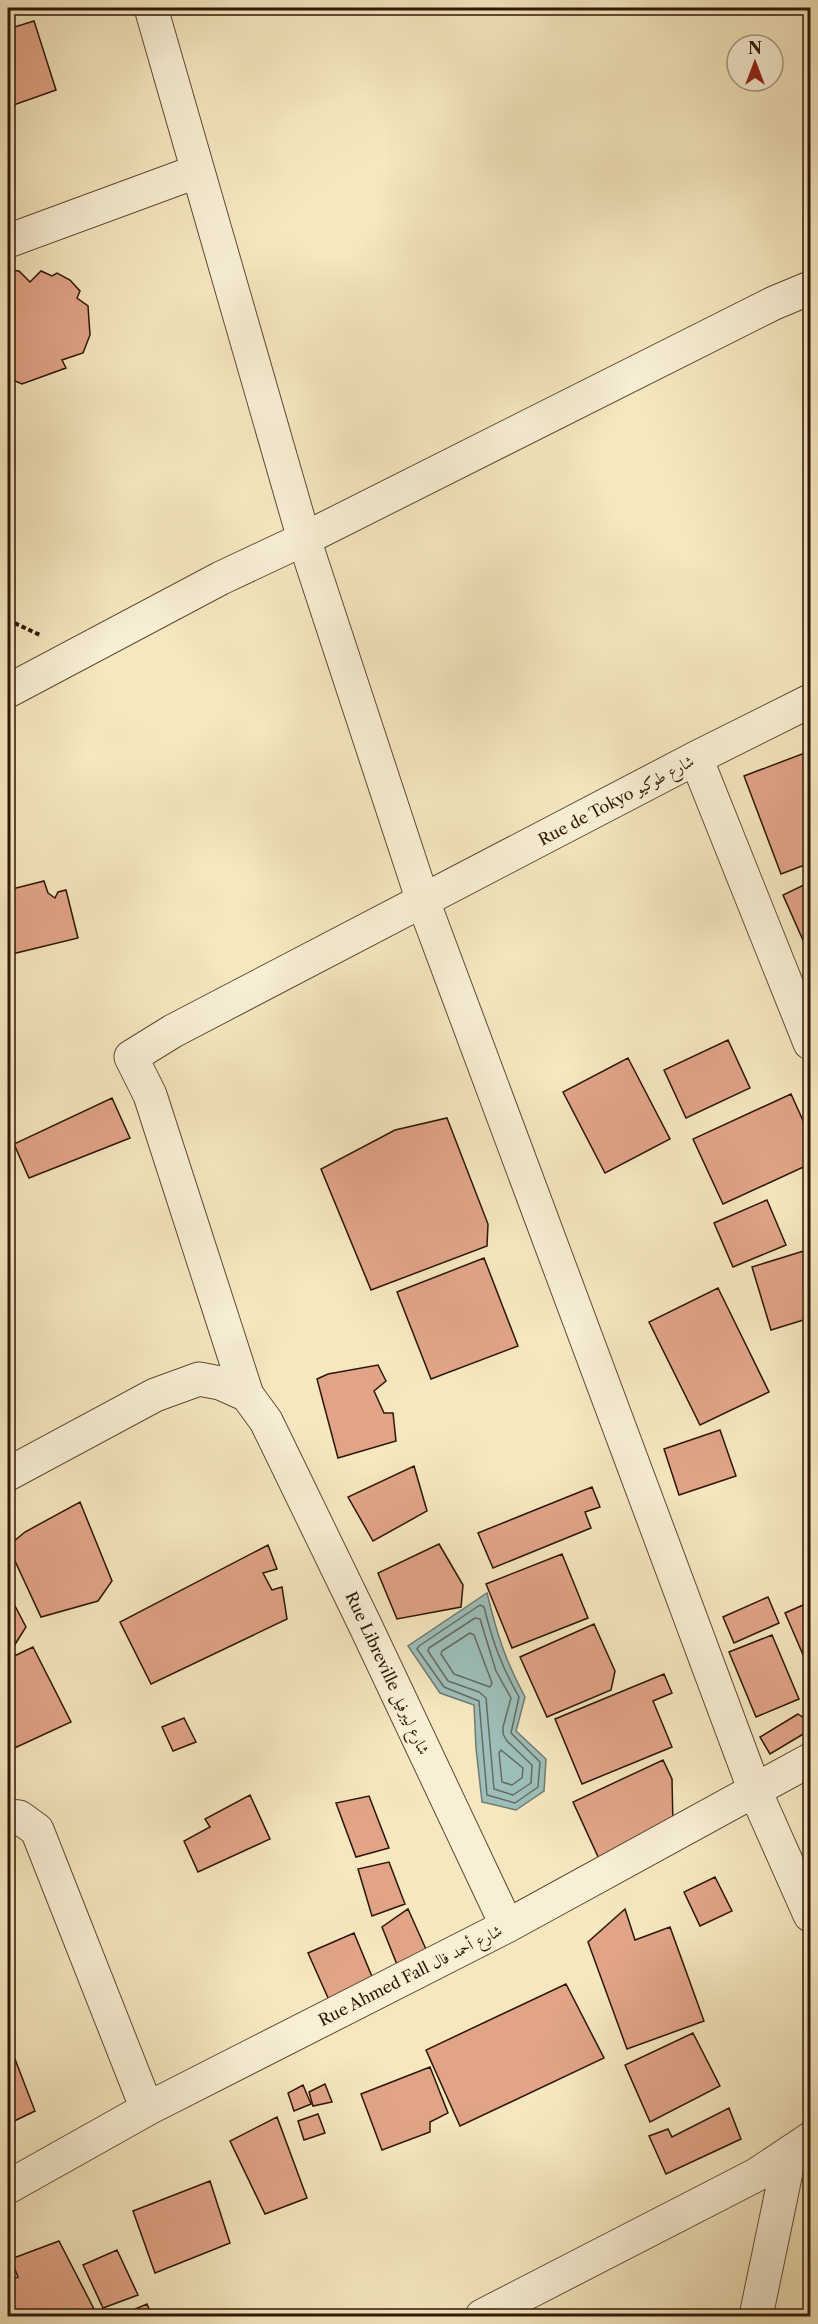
<svg xmlns="http://www.w3.org/2000/svg" width="818" height="2324" viewBox="0 0 818 2324" font-family="'Libre Caslon Text',Amiri,serif">
<rect width="100%" height="100%" fill="#f5e7be"/>
<filter id="stains"><feTurbulence type="fractalNoise" baseFrequency=".00333" numOctaves="4"/><feColorMatrix values="0 0 0 0 .2 0 0 0 0 .09 0 0 0 0 .02 0 0 0 .5 -.17"/></filter>
<radialGradient id="worn" r=".72"><stop offset=".6" stop-color="#630" stop-opacity="0"/><stop offset="1" stop-color="#630" stop-opacity=".3"/></radialGradient>
<!-- water -->
<path fill="#9ebeb9" stroke="#717b71" stroke-width="1.5" d="M487,1593C497,1634 505,1660 525,1697L516,1731L546,1759L544,1791L516,1810L482,1802L476,1748L474,1705L440,1693L408,1646Z"/>
<g fill="none" stroke-linecap="round" stroke-linejoin="round">
<!-- shore -->
<path stroke="#666a60" stroke-width="1.5" d="M480,1605L484,1607C493,1643 501,1665 519,1697L511,1733L540,1762L538,1787L515,1803L487,1795L479,1701L444,1687L417,1649L419,1646Z
M475,1618L480,1619L496,1671L511,1698L503,1727V1734L507,1741L532,1765L531,1783L513,1795L494,1789L486,1698L479,1692L448,1681L428,1651L429,1648Z
M470,1633L474,1635L492,1683L490,1687L454,1674L441,1654L442,1651Z
M501,1750L523,1768L522,1778L512,1785L502,1782L499,1753Z"/>
</g>
<!-- building -->
<path fill="#e1a487" stroke="#2e1606" stroke-width="1.5" d="M34,21L56,90L8,107V29Z
M8,270L19,271L30,282L41,271L52,276L57,273L70,280L80,291L77,298L88,306L90,335L83,353L62,360L66,368L22,384L8,378Z
M810,751V863L781,874L744,776Z
M44,881L48,893L55,898L58,892L66,890L78,938L12,954L8,934V890Z
M810,882V956L783,895Z
M728,1040L750,1088L686,1118L664,1070Z
M628,1058L670,1139L605,1173L563,1092Z
M791,1094L810,1136V1164L723,1204L693,1139Z
M112,1098L130,1138L29,1178L14,1144Z
M447,1118L488,1224L487,1246L371,1290L321,1169L395,1130Z
M767,1200L786,1245L733,1267L714,1223Z
M810,1249V1318L771,1330L752,1267Z
M484,1258L518,1346L431,1379L397,1292Z
M718,1288L769,1392L700,1425L649,1322Z
M378,1365L386,1381L374,1391L384,1413H393L396,1441L338,1458L317,1379L328,1374Z
M720,1430L736,1476L679,1495L664,1449Z
M414,1466L427,1511L373,1541L348,1497Z
M592,1487L600,1507L585,1512L591,1528L493,1568L478,1533Z
M80,1502L112,1581L98,1601L41,1617L8,1546L25,1532Z
M439,1544L463,1585L461,1607L397,1619L378,1573Z
M268,1545L277,1569L263,1573L272,1590L282,1587L287,1619L151,1684L120,1622Z
M562,1554L588,1618L512,1648L486,1584Z
M768,1597L779,1623L734,1643L723,1617Z
M810,1602V1671L785,1613Z
M14,1604L26,1627L14,1646L8,1648V1606Z
M594,1624L615,1671L611,1690L547,1717L520,1657Z
M772,1635L799,1699L756,1717L729,1652Z
M33,1647L71,1722L8,1751V1659Z
M664,1674L672,1693L653,1701L672,1747L582,1784L555,1719Z
M798,1714L810,1722V1730L770,1754L760,1737Z
M184,1718L196,1742L173,1751L162,1727Z
M663,1760L672,1779L673,1827L600,1861L573,1802Z
M250,1795L270,1839L198,1872L184,1841L210,1827L205,1819Z
M369,1796L389,1848L356,1857L336,1803Z
M389,1862L405,1904L372,1916L358,1869Z
M715,1877L732,1911L700,1926L684,1892Z
M408,1909L429,1956L398,1967L382,1927Z
M625,1909L635,1940L670,1927L704,2021L627,2049L588,1942Z
M354,1933L373,1979L329,2000L308,1953Z
M566,1984L604,2058L460,2126L426,2050Z
M693,2033L720,2086L650,2122L625,2065Z
M8,2041L35,2111L8,2124Z
M430,2067L448,2113L430,2122V2132L382,2150L361,2094Z
M325,2084L332,2102L313,2106L309,2092Z
M303,2085L311,2104L294,2111L288,2093Z
M729,2108L741,2139L666,2174L649,2136L668,2129L672,2137Z
M318,2114L325,2133L304,2140L298,2121Z
M277,2117L307,2198L265,2214L230,2141Z
M210,2181L230,2243L155,2273L133,2211Z
M59,2241L94,2309L75,2316H16L8,2299V2281L18,2277L11,2259Z
M117,2250L138,2295L103,2308L83,2265Z
M147,2304L152,2316H119Z"/>
<g fill="none" stroke-linecap="round" stroke-linejoin="round">
<defs>
<path id="minor" d="M151,8L304,539L423,901L755,1791L810,1915
M8,241L198,171
M8,691L221,578L304,539L774,303L810,288
M696,758L810,1043
M247,1395L150,1095L131,1057L173,1031L696,758L810,701
M8,1474L155,1395L199,1379L220,1383L247,1395L266,1421L366,1627L507,1926
M8,1816L19,1817L37,1830L147,2109
M8,2187L147,2109L507,1926L810,1760
M482,2316L756,2175L810,2139
M756,2316L790,2153"/>
</defs>
<!-- minor casing -->
<use href="#minor" stroke="#604a34" stroke-width="35"/>
<!-- path -->
<path stroke="#2e1606" stroke-width="4" stroke-dasharray="4.5 3" stroke-linecap="butt" d="M8,620L40,635"/>
<!-- minor -->
<use href="#minor" stroke="#f8efd5" stroke-width="33"/>
</g>
<g text-anchor="middle" stroke-width="4.5" stroke-linejoin="round" paint-order="stroke">
<!-- street labels -->
<g font-size="16" fill="#2e1606" stroke="#f8efd5">
<text transform="translate(616 800) rotate(-28)" y="6">Rue de Tokyo شارع طوكيو</text>
<text transform="translate(388 1673) rotate(65)" y="6">Rue Libreville شارع ليبرفيل</text>
<text transform="translate(410 1975) rotate(-27)" y="6">Rue Ahmed Fall شارع أحمد فال</text>
</g>
</g>
<!-- margin -->
<rect width="818" height="2324" fill="none" stroke="#f5e7be" stroke-width="30"/>
<rect x="9" y="9" width="800" height="2306" fill="none" stroke="#2e1606" stroke-width="3"/>
<rect x="15" y="15" width="788" height="2294" fill="none" stroke="#2e1606" stroke-width="1.5"/>
<!-- north arrow -->
<g transform="translate(755 63)"><circle r="28" fill="#f8efd5" stroke="#a79882" stroke-width="1.5"/>
<path d="M0-4.5L10 22L0 15L-10 22Z" fill="#8f2418"/>
<text y="-9" font-size="16" font-weight="bold" text-anchor="middle" fill="#2e1606">N</text>
</g>
<rect width="100%" height="100%" filter="url(#stains)"/>
<rect width="100%" height="100%" fill="url(#worn)"/>
</svg>
